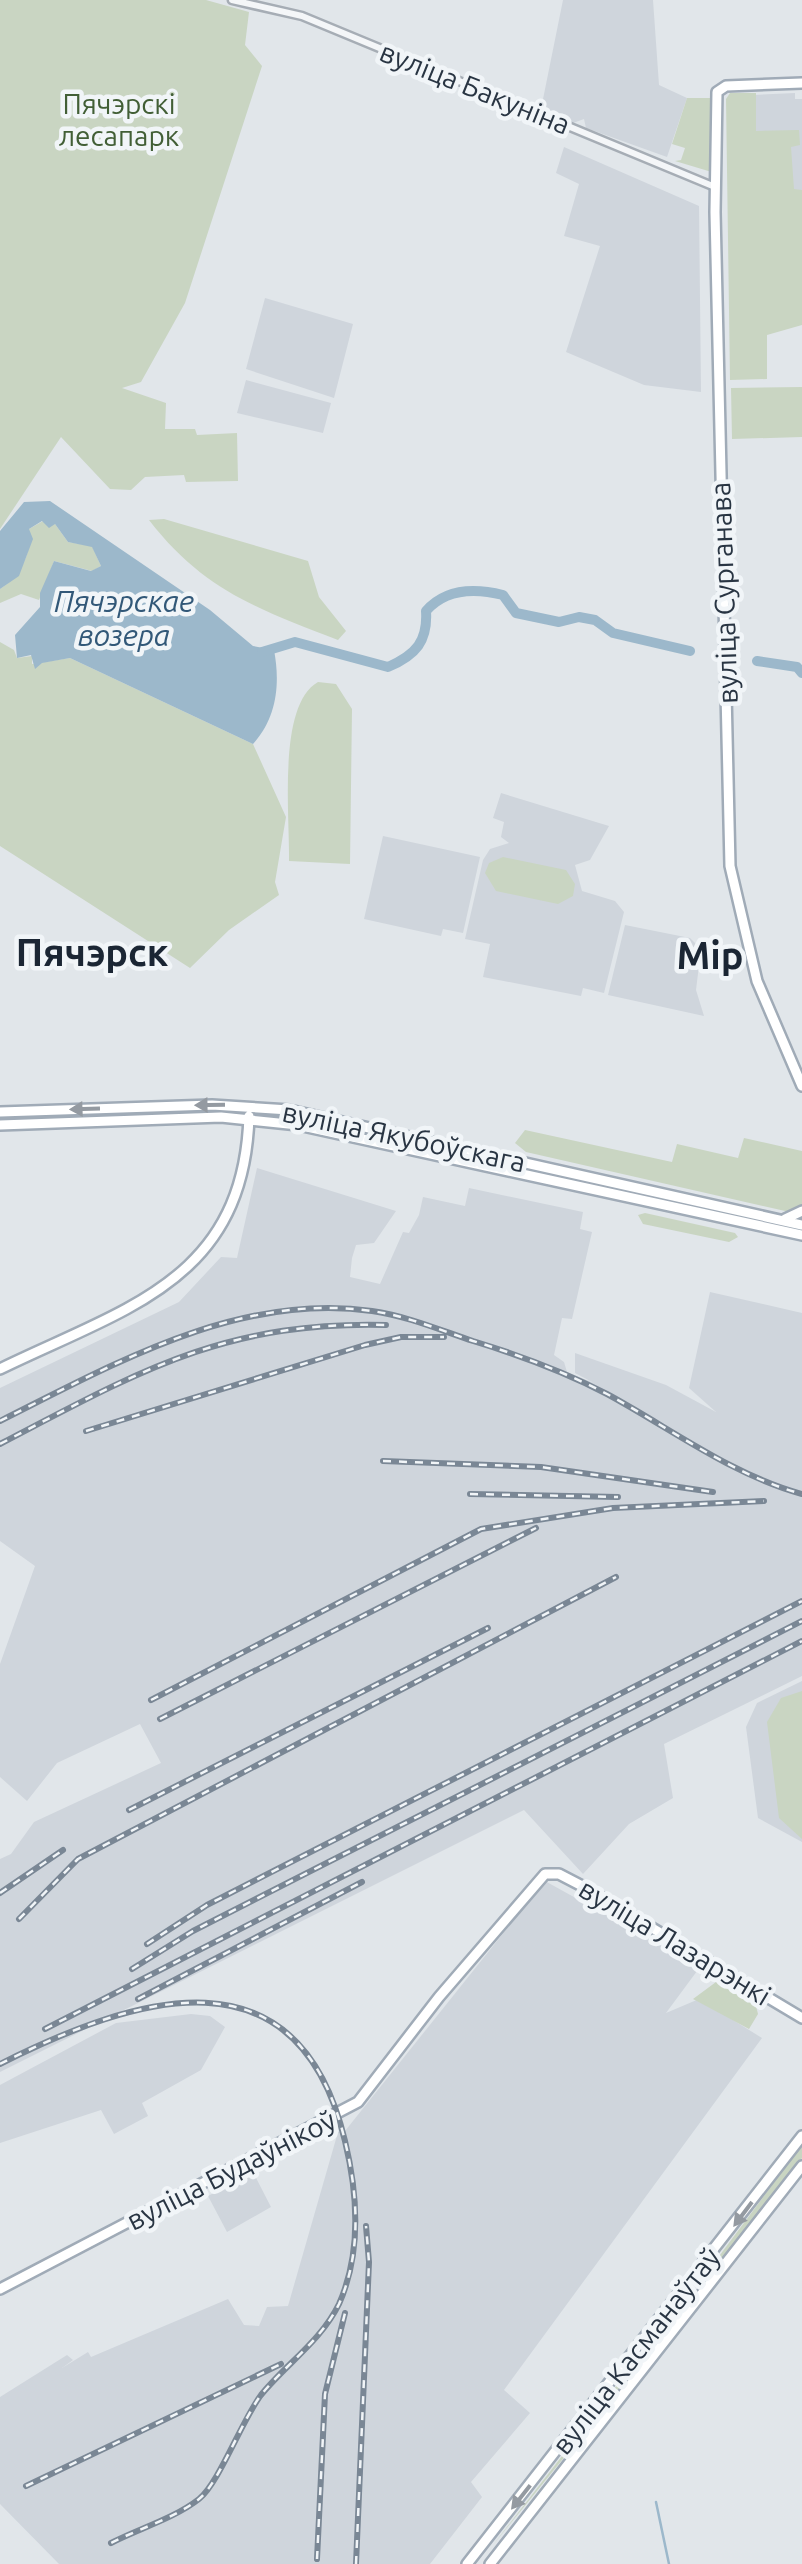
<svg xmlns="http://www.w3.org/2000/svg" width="802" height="2564" viewBox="0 0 802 2564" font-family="Ubuntu,sans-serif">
<rect width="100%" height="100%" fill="#e1e6ea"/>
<!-- built -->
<path fill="#cfd5dc" d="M563,0H653L659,85L687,98L667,157L586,128L584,119L573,123L560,118L558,112L541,109Z
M795,93V99H802V199H789L756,132L754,95Z
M564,147L699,206L701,392L644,385L566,352L600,246L564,236L579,184L556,173Z
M265,298L353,324L334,398L246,369Z
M246,380L331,403L323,433L237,413Z
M501,793L609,826L590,860L575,865L582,891L615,901L624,912L604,993L583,988L581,996L483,977L490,944L465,939L483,860L490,849L509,843L501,837L504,822L493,818Z
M383,836L480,857L463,933L443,929L441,936L364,919Z
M625,925L690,938L701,949L696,990L704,1016L608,995Z
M257,1168L396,1211L374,1243L356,1245L352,1258L350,1277L380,1284L403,1232L409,1233L419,1215L423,1197L465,1206L469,1188L583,1212L580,1229L592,1232L572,1319L562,1318L554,1355L564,1362L567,1372L594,1383L575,1373V1353L666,1385L716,1412L689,1388L710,1292L802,1313V1676L664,1744L673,1798L629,1824L583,1874L524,1810L0,2072V1859L11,1854L34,1822L161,1763L140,1724L57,1763L27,1801L0,1777V1664L35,1566L0,1541V1388L179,1302L221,1257L237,1258Z
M802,1681V1842L758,1818L746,1727L757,1703Z
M545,1881L700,1967L666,2013L699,1999L762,2038L504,2390L530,2413L471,2482L482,2497L430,2564H59L0,2504V2397L67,2355L73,2360L62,2368L88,2352L91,2357L228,2299L244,2325L259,2326L267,2307L288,2306L338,2132L345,2131Z
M191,2014L210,2016L225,2027L201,2070L142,2103L148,2116L114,2134L101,2110L0,2143V2085L116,2023Z
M253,2172L271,2207L227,2232L208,2196Z"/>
<!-- green -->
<path fill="#c9d5c2" d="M0,0H206L249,12L245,45L262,66L185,303L141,382L122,388L166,403L165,429H195L197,435L237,433L238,481L186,482L184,475L145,477L131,490L110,489L61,437L0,529Z
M730,93H756V131L799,130L800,145L791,147L794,189L802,190V325L767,335V379L730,380L726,99Z
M687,98H713L715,173L675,161L681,160L685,148L672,144Z
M802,387V437L732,439L731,388Z
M164,519L308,561L319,597L346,631L338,640C258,609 203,590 149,520Z
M43,521L55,524L68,542L92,546L101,566L92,571L54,561L39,600L21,594L0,603V589C20,576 33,552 29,529Z
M0,642L14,650L17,658L32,656V664L70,658L253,744L286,817L275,882L279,895L229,930L190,968L0,846Z
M318,682L336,684L352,709L350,864L289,861C290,817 277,705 318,682Z
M503,857L566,870L575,884L573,896L558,904L496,891L485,873L489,863Z
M525,1130L672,1162L677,1144L738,1158L744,1138L802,1151V1206L794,1213L526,1152L515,1143Z
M645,1213L735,1233L738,1237L729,1242L643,1224L638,1215Z
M802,1691V1839L779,1818L767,1722L781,1698Z
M716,1982L756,2006L758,2014L749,2029L693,1999Z
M802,2145V2158L715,2271H708Z
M691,2295L692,2300L493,2545L686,2296Z"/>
<!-- water -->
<path fill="#9cb8cb" d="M50,501L210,610L253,646L274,650C280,681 278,717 253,744L70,658L42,663L35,669L31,655L17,658L15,635L40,607V593L54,561L91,571L101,566L92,547L68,542L55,524L49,528L42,521L29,529L33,539L19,576L0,589V531L24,502Z"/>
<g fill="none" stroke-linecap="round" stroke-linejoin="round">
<!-- stream -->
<path stroke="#9cb8cb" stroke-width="2.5" d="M656,2502L669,2564"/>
<!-- river -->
<path stroke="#9cb8cb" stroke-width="10" d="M262,652L295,642L388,667C416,655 428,641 426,611C446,588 475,588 503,595L516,613L559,622L579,617L595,620L613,633L690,651
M757,661L797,667L802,673"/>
<defs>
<path id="minor" d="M232,0L302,16L715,187"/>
<path id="major" d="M802,83L726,86L717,92L715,212L730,866L757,981L802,1086
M0,1112L212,1105L289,1110L802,1225
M0,1125L221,1117L298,1125L802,1235
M785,1219L802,1211
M0,1369C125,1308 244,1281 249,1116
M0,2289L358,2102L439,1997L545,1874H559L584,1887L802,2018
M467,2564L802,2136
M490,2564L802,2166"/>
</defs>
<!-- minor casing -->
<use href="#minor" stroke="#a6adb5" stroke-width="11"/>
<!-- major casing -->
<use href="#major" stroke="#a0abb7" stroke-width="14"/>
<!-- minor -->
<use href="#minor" stroke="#f4f6f8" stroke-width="6"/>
<!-- major -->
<use href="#major" stroke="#fff" stroke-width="9"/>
<defs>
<path id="rail" d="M0,1421C114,1364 239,1292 372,1311C407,1316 440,1330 473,1341C519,1355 565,1372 607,1394C670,1428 732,1475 802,1494
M86,1431L365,1345L401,1337H444
M0,1444C138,1372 224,1321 386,1325
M383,1461L541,1467L713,1492
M470,1494L618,1497
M151,1700L481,1529L613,1508L764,1501
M160,1719L536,1528
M129,1810L488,1628
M0,1893L63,1850
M19,1919L78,1859L616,1577
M147,1944L207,1905L802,1601
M132,1969L193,1931L802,1621
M138,1999L362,1882
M45,2029L802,1641
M0,2064C135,1996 298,1943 345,2141C358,2195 362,2252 339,2304C321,2341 286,2364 261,2395C242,2420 219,2483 199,2499C175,2518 138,2529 111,2543
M26,2486L281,2364
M317,2559L325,2394L345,2313
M356,2564L369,2262L366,2226"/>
</defs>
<!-- rail casing -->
<use href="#rail" stroke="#7a8795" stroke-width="6"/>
<!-- rail -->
<use href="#rail" stroke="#f1f5f8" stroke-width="2.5" stroke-dasharray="8" stroke-linecap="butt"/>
</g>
<!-- one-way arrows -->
<defs><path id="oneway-solid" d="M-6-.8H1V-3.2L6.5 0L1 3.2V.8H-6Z" transform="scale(2.5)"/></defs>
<g fill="#949aa1">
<use href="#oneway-solid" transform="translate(210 1105) rotate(179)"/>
<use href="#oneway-solid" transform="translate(85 1109) rotate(178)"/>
<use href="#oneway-solid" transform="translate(743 2214) rotate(127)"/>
<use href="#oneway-solid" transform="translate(521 2497) rotate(128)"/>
</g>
<g text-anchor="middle" stroke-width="9" stroke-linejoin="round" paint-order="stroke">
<!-- street labels -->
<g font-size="28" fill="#293543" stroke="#f1f5f8">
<text transform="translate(475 88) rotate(22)" y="10">вуліца Бакуніна</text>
<text transform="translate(724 593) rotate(-92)" y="10">вуліца Сурганава</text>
<text transform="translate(404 1137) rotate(12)" y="10">вуліца Якубоўскага</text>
<text transform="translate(675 1942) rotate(31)" y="10">вуліца Лазарэнкі</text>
<text transform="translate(231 2170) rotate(-27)" y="10">вуліца Будаўнікоў</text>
<text transform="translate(636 2351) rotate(-52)" y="10">вуліца Касманаўтаў</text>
</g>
<!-- park labels -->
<g font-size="28" fill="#425f36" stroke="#f1f5f8">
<text x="119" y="114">Пячэрскі<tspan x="119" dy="32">лесапарк</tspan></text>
</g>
<!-- water labels -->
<g font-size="30" font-style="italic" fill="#325878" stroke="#f1f5f8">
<text x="124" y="612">Пячэрскае<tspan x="124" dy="34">возера</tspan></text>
</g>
<!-- district labels -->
<g font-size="38" font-weight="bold" fill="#1b2634" stroke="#f1f5f8">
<text x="92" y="966">Пячэрск</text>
<text x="710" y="969">Мір</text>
</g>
</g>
</svg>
